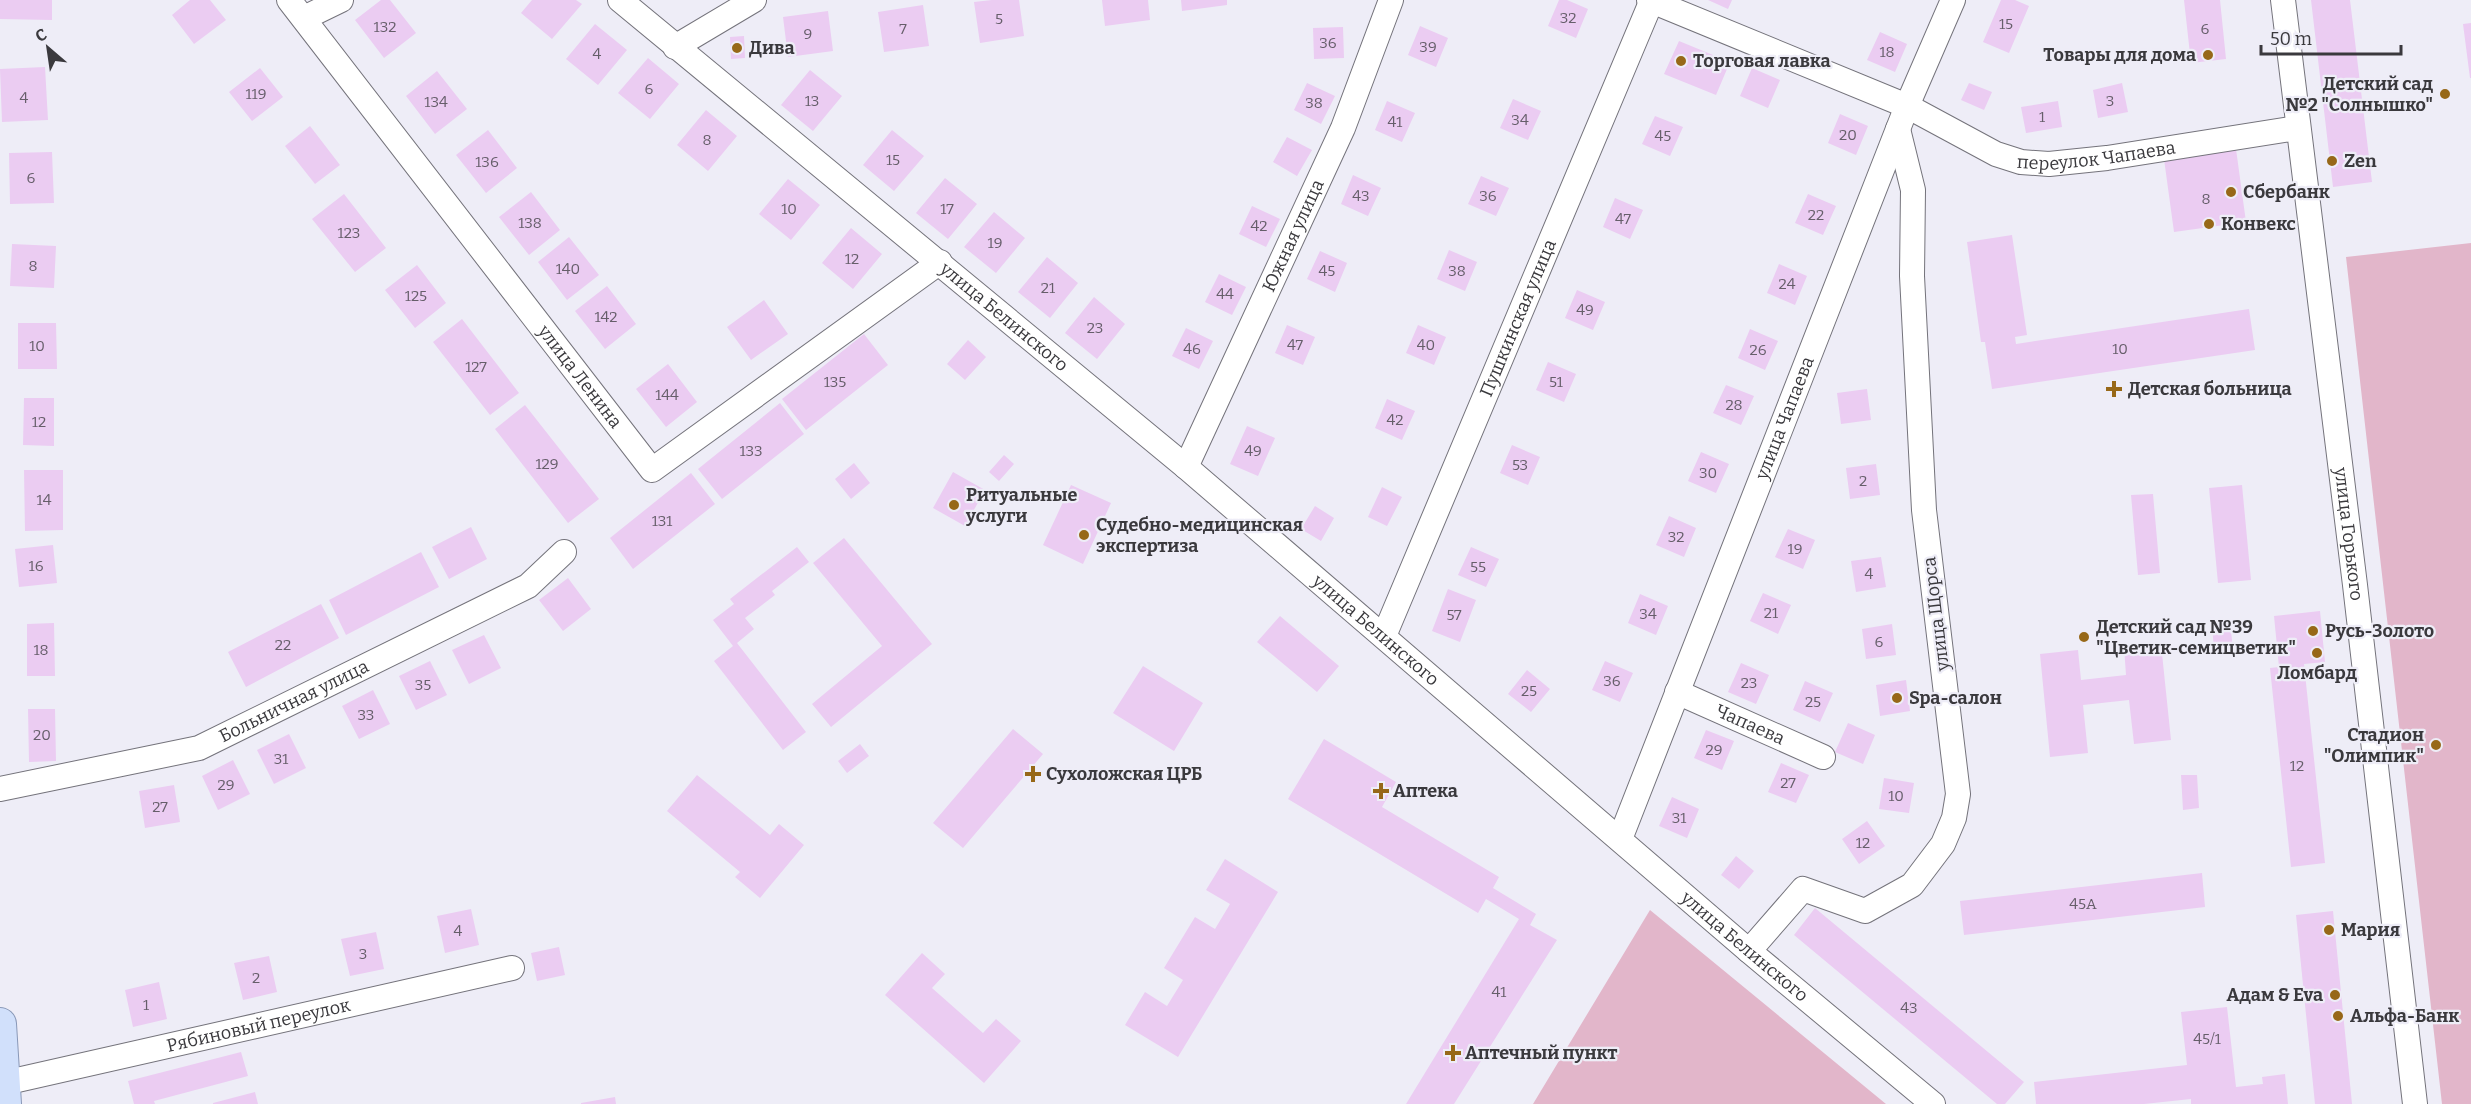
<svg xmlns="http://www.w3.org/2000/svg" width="2471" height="1104" viewBox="0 0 2471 1104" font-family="Bitter,serif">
<rect width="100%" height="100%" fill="#eeedf7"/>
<!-- green -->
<path fill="#e2b6ca" d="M2471,243V1104H2442L2346,257Z
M1650,910L1886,1104H1533Z"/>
<!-- building -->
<path fill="#ebccf2" d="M0,0H52V20L0,19Z
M190,0H210L226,20L194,44L172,15Z
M381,0H390L416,33L384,58L355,20Z
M532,0H576L582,4L552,39L521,13Z
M992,0H1019L1024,36L980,43L974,2Z
M1102,0H1148L1150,20L1105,26Z
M1181,0H1227V5L1182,11Z
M1559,0H1567L1588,9L1576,38L1548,26Z
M1708,0H1732L1728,9Z
M2001,0H2015L2029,6L2009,53L1983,42Z
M2184,0H2220L2226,59L2191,63Z
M2311,0H2350L2372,182L2333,187Z
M923,5L929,46L884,52L878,12Z
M828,11L833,51L788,57L783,17Z
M2471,23V78H2470L2463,24Z
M595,24L627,50L598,85L566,59Z
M1420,26L1448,38L1436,67L1408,55Z
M1343,27L1344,58L1314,59L1313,28Z
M1880,32L1907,44L1895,72L1867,60Z
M744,36L745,58L731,59L730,37Z
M1679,41L1730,62L1716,95L1664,74Z
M648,58L679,84L650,119L618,93Z
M45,67L48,120L2,122L0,69Z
M260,68L283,97L252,121L229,92Z
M1752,68L1780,80L1768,108L1740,96Z
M810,70L842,96L813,131L781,105Z
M437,71L467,109L435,134L406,96Z
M1307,83L1335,96L1321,124L1294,110Z
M1969,83L1992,92L1984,110L1961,100Z
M2122,83L2128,112L2098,118L2093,90Z
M1513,99L1541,111L1528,140L1500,128Z
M1387,101L1415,113L1402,142L1375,130Z
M2058,101L2062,127L2026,133L2021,107Z
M706,110L737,136L708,171L677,145Z
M1840,114L1868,126L1856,155L1828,143Z
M1655,116L1683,127L1670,156L1642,144Z
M310,126L340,165L315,184L285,146Z
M488,130L517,168L486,193L456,155Z
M892,130L924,156L894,191L863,165Z
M1287,137L1312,150L1297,176L1273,162Z
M2236,149L2246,222L2174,232L2164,159Z
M52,152L54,203L10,204L9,153Z
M1353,175L1381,188L1368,216L1341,204Z
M1481,176L1509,188L1496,216L1468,204Z
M945,178L977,204L948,239L916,213Z
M788,179L820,205L791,240L759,214Z
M531,192L560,230L529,255L499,217Z
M344,194L386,248L355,272L312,219Z
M1808,194L1836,206L1823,235L1795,223Z
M1615,198L1643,210L1630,239L1603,227Z
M1252,206L1280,219L1266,247L1239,234Z
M994,212L1025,238L996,273L964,247Z
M851,228L882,254L853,289L822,263Z
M2012,235L2027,335L2015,337L2016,344L2249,309L2255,350L1992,389L1985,342H1981L1967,242Z
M569,237L599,275L567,300L538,262Z
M12,244L56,246L54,288L10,286Z
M1449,250L1477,262L1465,291L1437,279Z
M1320,251L1347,263L1335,292L1307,279Z
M1047,257L1078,283L1050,318L1018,292Z
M1779,264L1807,276L1795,305L1767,293Z
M417,265L446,303L415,328L385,290Z
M1219,274L1246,287L1232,315L1205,302Z
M607,286L636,324L605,349L575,311Z
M1577,290L1605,302L1593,330L1565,318Z
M1094,297L1125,324L1097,359L1065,333Z
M764,300L788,334L751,360L727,327Z
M462,319L519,393L490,415L433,342Z
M18,323H56L57,369H18Z
M1287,325L1315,337L1303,365L1275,353Z
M1418,325L1446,337L1434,365L1406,353Z
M1186,328L1213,341L1199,369L1172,356Z
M1750,329L1778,341L1765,370L1738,358Z
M864,334L888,365L806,430L782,399Z
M968,340L986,357L965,380L947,364Z
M1548,362L1576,374L1564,402L1536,390Z
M668,364L697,402L666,427L636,389Z
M1726,385L1754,396L1741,425L1713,413Z
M1867,389L1871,420L1841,424L1837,393Z
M24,398H54V446L23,445Z
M1387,399L1415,411L1402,440L1375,428Z
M780,403L804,434L722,499L698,469Z
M525,405L599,499L568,523L495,429Z
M1247,426L1275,438L1258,476L1230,464Z
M1512,445L1540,457L1528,485L1500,473Z
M1701,452L1729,464L1716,493L1688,481Z
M1004,455L1014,464L999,481L989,472Z
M854,463L870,483L851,499L835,479Z
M1876,464L1880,495L1850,499L1846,468Z
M24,470H63V530L25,531Z
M953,472L985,490L965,526L933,508Z
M691,473L715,504L633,569L610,538Z
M1071,485L1111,503L1083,564L1043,545Z
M2242,485L2251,580L2218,583L2209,488Z
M1382,487L1402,497L1387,526L1368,517Z
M2153,494L2160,573L2138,575L2131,495Z
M1315,506L1334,518L1321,541L1301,529Z
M1669,516L1696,528L1684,557L1656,545Z
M471,527L487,559L449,579L432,547Z
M1788,529L1815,540L1803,569L1775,557Z
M844,538L932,644L831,727L812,704L882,646L813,563Z
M53,545L57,583L19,587L15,549Z
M797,547L809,562L772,591L775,595L745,618L754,629L737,643L806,732L783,750L714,661L733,646L713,620L734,604L730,599Z
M1471,547L1499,559L1486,587L1458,575Z
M421,552L439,587L346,635L329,600Z
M1881,557L1886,587L1856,592L1851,561Z
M568,578L591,609L563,631L539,600Z
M1448,589L1476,600L1460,642L1432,631Z
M1763,593L1791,605L1778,634L1750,621Z
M1640,594L1668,606L1656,635L1628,623Z
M321,604L339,638L246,687L228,652Z
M2320,611L2325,662L2304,664L2325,863L2291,867L2270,668L2279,667L2274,616Z
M1280,616L1339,666L1317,692L1257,642Z
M2230,622L2233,649L2214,651L2212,623Z
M54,623L55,676H27V624Z
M1892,624L1896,655L1866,659L1862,629Z
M484,635L501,668L469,684L452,650Z
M2161,644L2171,740L2134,744L2129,700L2083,705L2088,753L2050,757L2040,654L2078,650L2081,680L2126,675L2124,647Z
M430,661L447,695L416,710L399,676Z
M1605,661L1633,673L1620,702L1592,690Z
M1741,663L1769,675L1756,704L1728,692Z
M1143,666L1203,703L1174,751L1113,713Z
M1527,670L1550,689L1531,712L1508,694Z
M1906,680L1910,711L1880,716L1876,685Z
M1805,681L1833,693L1820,722L1793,710Z
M373,690L390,724L359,739L342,706Z
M28,709H55L56,761L29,762Z
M1848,723L1875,735L1863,764L1835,752Z
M1013,729L1043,754L963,848L933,823Z
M1706,730L1734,741L1722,770L1694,758Z
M289,734L306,768L274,784L257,750Z
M1324,739L1396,782L1382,807L1499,877L1493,888L1536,914L1530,925L1557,940L1454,1104H1406L1519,919L1486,899L1478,913L1288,799Z
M860,744L869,756L847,773L838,761Z
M233,760L250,794L218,810L202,776Z
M1781,763L1809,775L1796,803L1768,792Z
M697,775L770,835L779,824L804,845L760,898L735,877L740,872L667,811Z
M2181,775H2197L2199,808L2183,810Z
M1884,778L1914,783L1909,813L1879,809Z
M174,785L180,822L145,828L139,791Z
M1672,797L1699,809L1687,838L1659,826Z
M1867,821L1885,846L1859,864L1842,839Z
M1736,856L1754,871L1739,889L1721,875Z
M1225,859L1278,892L1178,1057L1125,1025L1145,992L1167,1006L1183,980L1164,968L1195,917L1215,929L1230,904L1206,890Z
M2202,873L2205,907L1964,935L1960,901Z
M1815,908L2024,1082L2005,1104H1997L1794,935Z
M471,909L479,945L445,953L437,916Z
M2333,911L2352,1104H2315L2296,915Z
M376,932L384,969L350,976L341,939Z
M559,947L565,975L537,981L531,953Z
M922,953L945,974L932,988L983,1033L996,1019L1021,1041L984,1083L885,995Z
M269,956L277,992L243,1000L234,963Z
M159,982L167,1019L133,1027L125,990Z
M2227,1007L2236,1087L2263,1084L2262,1077L2285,1074L2288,1104H2191V1099L2144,1104H2036L2034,1082L2187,1065L2181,1012Z
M241,1052L248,1076L154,1101L155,1104H134L128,1081Z
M255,1092L258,1104H213V1103Z
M615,1097L616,1104H581V1103Z"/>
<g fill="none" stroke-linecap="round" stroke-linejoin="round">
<defs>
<g id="minor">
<path id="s1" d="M289,0L652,470L940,262"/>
<path id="s2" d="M620,0L1186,467L1749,951L1933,1104"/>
<path id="s3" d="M1649,0L1907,106L1996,154L2021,162L2049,164L2107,158L2297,128"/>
<path id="s4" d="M2283,0L2355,585L2415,1104"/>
<path d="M304,18L341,0"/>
<path d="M675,47L754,0"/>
<path id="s5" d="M1186,467L1343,128L1391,0"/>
<path id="s6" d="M1384,636L1652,0"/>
<path id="s7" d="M1677,692L1823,757"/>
<path id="s8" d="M0,789L199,748L528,586L564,552"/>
<path id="s9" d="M1620,839L1907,106L1953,0"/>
<path d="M1749,951L1803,889L1865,911L1912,885L1943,844L1954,818L1958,794L1924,510L1912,276L1913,190L1898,129"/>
<path id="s10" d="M4,1083L512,968"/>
</g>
<path id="major" d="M0,1024L5,1104"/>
</defs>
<!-- minor casing -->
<use href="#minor" stroke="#74737b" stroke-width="26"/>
<!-- major casing -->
<use href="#major" stroke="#8998b7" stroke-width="34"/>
<!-- minor -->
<use href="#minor" stroke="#fff" stroke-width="24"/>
<!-- major -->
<use href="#major" stroke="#d1e0fb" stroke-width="32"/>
</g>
<!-- markers -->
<g fill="#976818" stroke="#eeedf7" stroke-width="2">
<circle cx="737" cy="48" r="6"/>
<circle cx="2208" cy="55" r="6"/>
<circle cx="1681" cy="61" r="6"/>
<circle cx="2445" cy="94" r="6"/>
<circle cx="2332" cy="161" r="6"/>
<circle cx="2231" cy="192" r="6"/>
<circle cx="2209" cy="224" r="6"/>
<path d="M2111 380h6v6h6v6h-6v6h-6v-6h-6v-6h6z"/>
<circle cx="954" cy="505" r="6"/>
<circle cx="1084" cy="535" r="6"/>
<circle cx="2313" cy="631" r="6"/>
<circle cx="2084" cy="637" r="6"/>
<circle cx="2317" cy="653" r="6"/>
<circle cx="1897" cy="698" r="6"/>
<circle cx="2436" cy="745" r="6"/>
<path d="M1030 765h6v6h6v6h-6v6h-6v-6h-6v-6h6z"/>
<path d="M1378 782h6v6h6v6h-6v6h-6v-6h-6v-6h6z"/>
<circle cx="2329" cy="930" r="6"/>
<circle cx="2335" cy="995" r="6"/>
<circle cx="2338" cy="1016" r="6"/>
<path d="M1450 1044h6v6h6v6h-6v6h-6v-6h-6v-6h6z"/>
</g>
<g text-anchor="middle" stroke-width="4.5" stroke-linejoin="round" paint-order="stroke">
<!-- number labels -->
<g font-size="15" fill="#665e6a">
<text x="1568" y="23">32</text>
<text x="999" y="24">5</text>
<text x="2006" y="29">15</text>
<text x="385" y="32">132</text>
<text x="903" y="34">7</text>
<text x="2205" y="34">6</text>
<text x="808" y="39">9</text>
<text x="1328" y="48">36</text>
<text x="1428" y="52">39</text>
<text x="1887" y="57">18</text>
<text x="597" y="59">4</text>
<text x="649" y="94">6</text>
<text x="256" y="99">119</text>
<text x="24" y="103">4</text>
<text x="812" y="106">13</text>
<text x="2110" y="106">3</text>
<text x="436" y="107">134</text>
<text x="1314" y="108">38</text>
<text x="2042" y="122">1</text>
<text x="1520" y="125">34</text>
<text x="1395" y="127">41</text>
<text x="1848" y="140">20</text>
<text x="1663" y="141">45</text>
<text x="707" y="145">8</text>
<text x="893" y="165">15</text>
<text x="487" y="167">136</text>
<text x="31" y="183">6</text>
<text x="1361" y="201">43</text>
<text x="1488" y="201">36</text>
<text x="2206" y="204">8</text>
<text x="789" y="214">10</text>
<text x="947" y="214">17</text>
<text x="1816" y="220">22</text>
<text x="1623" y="224">47</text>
<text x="530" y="228">138</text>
<text x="1259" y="231">42</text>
<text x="349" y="238">123</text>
<text x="995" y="248">19</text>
<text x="852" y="264">12</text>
<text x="33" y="271">8</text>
<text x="568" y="274">140</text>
<text x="1327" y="276">45</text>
<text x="1457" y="276">38</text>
<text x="1787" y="289">24</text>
<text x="1048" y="293">21</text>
<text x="1225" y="299">44</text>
<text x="416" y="301">125</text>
<text x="1585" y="315">49</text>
<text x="606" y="322">142</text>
<text x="1095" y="333">23</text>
<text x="1295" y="350">47</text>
<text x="1426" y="350">40</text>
<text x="37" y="351">10</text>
<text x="1192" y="354">46</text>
<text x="2120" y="354">10</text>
<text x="1758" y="355">26</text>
<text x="476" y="372">127</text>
<text x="835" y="387">135</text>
<text x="1556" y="387">51</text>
<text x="667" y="400">144</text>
<text x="1734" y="410">28</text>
<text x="1395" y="425">42</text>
<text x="39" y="427">12</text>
<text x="751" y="456">133</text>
<text x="1253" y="456">49</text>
<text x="547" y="469">129</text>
<text x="1520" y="470">53</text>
<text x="1708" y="478">30</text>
<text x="1863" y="486">2</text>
<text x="44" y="505">14</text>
<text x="662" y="526">131</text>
<text x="1676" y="542">32</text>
<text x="1795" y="554">19</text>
<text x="36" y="571">16</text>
<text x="1478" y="572">55</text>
<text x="1869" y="579">4</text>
<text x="1771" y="618">21</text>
<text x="1648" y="619">34</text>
<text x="1454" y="620">57</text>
<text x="1879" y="647">6</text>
<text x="283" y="650">22</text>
<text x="41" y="655">18</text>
<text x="1612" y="686">36</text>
<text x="1749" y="688">23</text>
<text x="423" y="690">35</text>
<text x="1529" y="696">25</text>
<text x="1813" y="707">25</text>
<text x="366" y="720">33</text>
<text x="42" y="740">20</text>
<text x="1714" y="755">29</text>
<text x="281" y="764">31</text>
<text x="2297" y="771">12</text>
<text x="1788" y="788">27</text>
<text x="226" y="790">29</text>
<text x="1896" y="801">10</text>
<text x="160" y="812">27</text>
<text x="1679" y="823">31</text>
<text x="1863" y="848">12</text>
<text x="2083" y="909">45А</text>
<text x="458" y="936">4</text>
<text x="363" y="959">3</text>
<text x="256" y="983">2</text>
<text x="1499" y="997">41</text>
<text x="146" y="1010">1</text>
<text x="1909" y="1013">43</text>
<text x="2207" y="1044">45/1</text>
</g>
<!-- poi labels -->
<g font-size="18" font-weight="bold" fill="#3a393d" stroke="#eeedf7" text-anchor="start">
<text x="749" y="54">Дива</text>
<text x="2196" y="61" text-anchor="end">Товары для дома</text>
<text x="1693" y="67">Торговая лавка</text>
<text x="2433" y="90" text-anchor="end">Детский сад<tspan x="2433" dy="21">№2 "Солнышко"</tspan></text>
<text x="2344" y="167">Zen</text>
<text x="2243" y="198">Сбербанк</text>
<text x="2221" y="230">Конвекс</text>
<text x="2128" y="395">Детская больница</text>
<text x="966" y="501">Ритуальные<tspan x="966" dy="21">услуги</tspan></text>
<text x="1096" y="531">Судебно-медицинская<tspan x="1096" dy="21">экспертиза</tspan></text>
<text x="2096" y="633">Детский сад №39<tspan x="2096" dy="21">"Цветик-семицветик"</tspan></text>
<text x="2325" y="637">Русь-Золото</text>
<text x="2317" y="679" text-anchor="middle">Ломбард</text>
<text x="1909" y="704">Spa-салон</text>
<text x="2424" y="741" text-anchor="end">Стадион<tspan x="2424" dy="21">"Олимпик"</tspan></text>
<text x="1046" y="780">Сухоложская ЦРБ</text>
<text x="1393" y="797">Аптека</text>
<text x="2341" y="936">Мария</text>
<text x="2323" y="1001" text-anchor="end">Адам &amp; Eva</text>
<text x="2350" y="1022">Альфа-Банк</text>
<text x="1465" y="1059">Аптечный пункт</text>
</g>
<!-- street labels -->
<g font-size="18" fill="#3a393d" stroke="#eeedf7">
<text dy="6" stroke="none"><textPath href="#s3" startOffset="482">переулок Чапаева</textPath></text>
<text dy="6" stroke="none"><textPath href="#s5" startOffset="255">Южная улица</textPath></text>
<text dy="6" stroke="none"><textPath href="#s2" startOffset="498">улица Белинского</textPath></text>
<text dy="6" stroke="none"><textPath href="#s6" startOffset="345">Пушкинская улица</textPath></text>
<text dy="6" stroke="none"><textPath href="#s1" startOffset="476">улица Ленина</textPath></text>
<text dy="6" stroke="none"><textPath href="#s9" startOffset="452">улица Чапаева</textPath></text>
<text dy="6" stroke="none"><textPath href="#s4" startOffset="538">улица Горького</textPath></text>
<text transform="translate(1936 614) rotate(-97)" y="6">улица Щорса</text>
<text dy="6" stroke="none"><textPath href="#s2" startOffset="984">улица Белинского</textPath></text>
<text dy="6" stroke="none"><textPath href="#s8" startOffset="309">Больничная улица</textPath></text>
<text dy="6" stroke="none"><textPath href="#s7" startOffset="80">Чапаева</textPath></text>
<text dy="6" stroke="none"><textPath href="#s2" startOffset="1470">улица Белинского</textPath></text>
<text dy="6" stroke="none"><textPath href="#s10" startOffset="261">Рябиновый переулок</textPath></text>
</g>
</g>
<!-- north arrow -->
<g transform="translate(48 48) rotate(331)" stroke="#eeedf7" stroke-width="4.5" paint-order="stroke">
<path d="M0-4.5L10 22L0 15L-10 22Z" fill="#3a393d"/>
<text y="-9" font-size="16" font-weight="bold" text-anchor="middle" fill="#3a393d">С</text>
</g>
<!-- scale -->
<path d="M2261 45v9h140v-9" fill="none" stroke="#3a393d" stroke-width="3"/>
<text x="2270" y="45" font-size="18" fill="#3a393d" stroke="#eeedf7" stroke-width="4.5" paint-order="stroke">50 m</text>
</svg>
